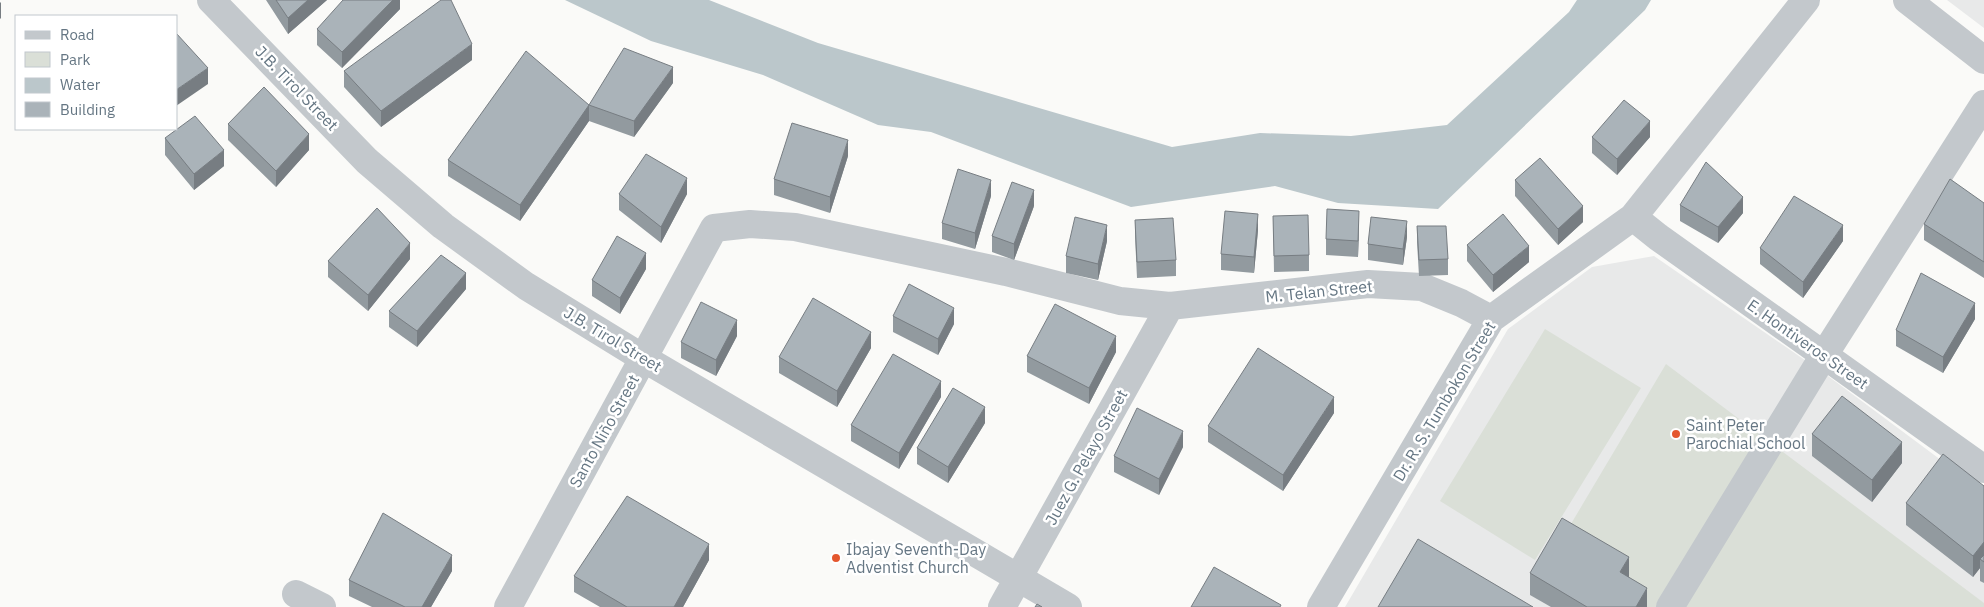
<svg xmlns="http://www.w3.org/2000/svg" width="1984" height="607" viewBox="0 0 1984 607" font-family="'IBM Plex Sans',sans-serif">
<rect width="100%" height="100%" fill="#fafaf8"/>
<!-- built -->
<path fill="#e8e9e9" d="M1947,0H1984V28Z
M1654,256L1828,376L1984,492V607H1345L1508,329L1592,267Z"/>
<!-- green -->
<path fill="#dadfd7" d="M1545,329L1641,388L1535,560L1440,501Z
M1666,364L1984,603V607H1643L1562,539Z"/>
<!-- water -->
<path fill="#bbc7cb" d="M565,0H709L818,43L1172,147L1260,133L1351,136L1447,125L1569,12L1577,0H1651L1645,10L1438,209L1338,203L1275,186L1131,207L931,132L878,125L763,75L651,41Z"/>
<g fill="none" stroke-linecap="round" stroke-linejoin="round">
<!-- minor -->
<path stroke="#c3c8cc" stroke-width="28" d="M211,0L367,161L443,226L526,286L643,358L1068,607
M1907,0L1984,60
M1633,217L1658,237L1984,469
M296,594L322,607
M508,607L714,228L750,224L795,227L1006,272L1120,301L1170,306L1368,284L1422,287L1461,303L1491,319
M1002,607L1170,306
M1321,607L1491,319L1633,217L1806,0
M1670,607L1824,355L1984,104"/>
</g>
<!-- wall -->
<path fill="#929a9f" d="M266,0H327L288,34Z
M400,0V9L342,68L317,45V29Z
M472,60L381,127L344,87V71Z
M673,83L634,137L589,121L520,221L448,176V160L589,105Z
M228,124L309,150L276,187L228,140Z
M1592,137H1650L1617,175L1592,153Z
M165,138L224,166L194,190L165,155Z
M848,156L830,213L774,195V179Z
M1515,180L1583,222L1558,245L1515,196Z
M619,194H687L661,243L619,210Z
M991,196L975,249L942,239V223Z
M1984,203V278L1924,240V224Z
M1680,205L1743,213L1718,243L1680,221Z
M1034,206L1014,260L992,252V236Z
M1273,216L1309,255V271L1274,272Z
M1135,220L1176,260V276L1137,278L1135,236Z
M1417,226L1448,259V275L1419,276L1417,242Z
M1359,227L1358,257L1326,255V239Z
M1258,230L1254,273L1221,270V254Z
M1407,237L1403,265L1368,260V244Z
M1107,241L1098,280L1066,273V256Z
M1843,241L1803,298L1760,264V248Z
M1467,245L1529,262L1493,292L1467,261Z
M410,259L368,311L328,277V261Z
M646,269L620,314L592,296V280Z
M466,289L417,347L389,327V311Z
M893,316L954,324L938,355L893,332Z
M1975,319L1943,373L1896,346V330Z
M737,336L716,376L681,358V342Z
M871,348L837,407L779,373V357Z
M1116,352L1089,404L1027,372V356Z
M941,397L899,469L851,441V425Z
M1334,413L1283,491L1208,442V426Z
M985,423L948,483L917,464V448Z
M1812,434L1902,463L1872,502L1812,456Z
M1183,447L1159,495L1114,472V456Z
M1984,486V583L1980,581V568L1973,577L1906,525V503Z
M709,560L683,607H600L574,592V576Z
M452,571L431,607H372L349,596V580Z
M1530,573L1629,577L1647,607H1551L1530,595Z"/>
<!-- shaded-wall -->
<path fill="#777d82" d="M308,0H327L288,34V18Z
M393,0H400V9L342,68V52Z
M1,2V18L0,19V3Z
M472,44V60L381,127V111Z
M673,67V83L634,137V121Z
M208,68V84L176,106V90Z
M589,105V121L520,221V205Z
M1650,121V137L1617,175V159Z
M309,134V150L276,187V171Z
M848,140V156L830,213V197Z
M224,150V166L194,190V174Z
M687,178V194L661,243V227Z
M991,180V196L975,249V233Z
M1034,190V206L1014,260V244Z
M1743,197V213L1718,243V227Z
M1583,206V222L1558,245V229Z
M1359,211V227L1358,257V241Z
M1258,214V230L1254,273V257Z
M1407,221V237L1403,265V249Z
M1107,225V241L1098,280V264Z
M1843,225V241L1803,298V282Z
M410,243V259L368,311V295Z
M1529,246V262L1493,292V275Z
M646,253V269L620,314V298Z
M466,273V289L417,347V331Z
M1975,303V319L1943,373V357Z
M954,308V324L938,355V339Z
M737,320V336L716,376V360Z
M871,332V348L837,407V391Z
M1116,336V352L1089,404V388Z
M941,381V397L899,469V453Z
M1334,397V413L1283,491V475Z
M985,407V423L948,483V467Z
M1183,431V447L1159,495V479Z
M1902,442V463L1872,502V480Z
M1984,542V562L1980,559V568L1973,577V556Z
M709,544V560L683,607H674Z
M452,555V571L431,607H422Z
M1629,557V578L1620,572Z
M1647,588V607H1636Z"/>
<!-- building -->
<path fill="#aab3b9" stroke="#777d82" d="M276,0H308L288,18Z
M343,0H393L342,52L317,29Z
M441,0H451L472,44L381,111L344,71Z
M176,33L208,68L176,90Z
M624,48L673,67L634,121L589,105Z
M526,51L589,105L520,205L448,160Z
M264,87L309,134L276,171L228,124Z
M1624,100L1650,121L1617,159L1592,137Z
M195,116L224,150L194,174L165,138Z
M792,123L848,140L830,197L774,179Z
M646,154L687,178L661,227L619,194Z
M1540,158L1583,206L1558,229L1515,180Z
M1706,162L1743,197L1718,227L1680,205Z
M958,169L991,180L975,233L942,223Z
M1950,179L1984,203V262L1924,224Z
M1012,182L1034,190L1014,244L992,236Z
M1794,196L1843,225L1803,282L1760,248Z
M377,208L410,243L368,295L328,261Z
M1327,209L1359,211L1358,241L1326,239Z
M1225,211L1258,214L1254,257L1221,254Z
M1503,214L1529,246L1493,275L1467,245Z
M1308,215L1309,255L1274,256L1273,216Z
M1075,217L1107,225L1098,264L1066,256Z
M1371,217L1407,221L1403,249L1368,244Z
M1173,218L1176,260L1137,262L1135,220Z
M1417,226H1446L1448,259L1419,260Z
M617,236L646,253L620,298L592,280Z
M441,255L466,273L417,331L389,311Z
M1921,273L1975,303L1943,357L1896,330Z
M909,284L954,308L938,339L893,316Z
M813,298L871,332L837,391L779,357Z
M701,302L737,320L716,360L681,342Z
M1055,304L1116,336L1089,388L1027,356Z
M1258,348L1334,397L1283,475L1208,426Z
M893,354L941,381L899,453L851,425Z
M953,388L985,407L948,467L917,448Z
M1842,396L1902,442L1872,480L1812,434Z
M1137,408L1183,431L1159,479L1114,456Z
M1943,454L1984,486V542L1973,556L1906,503Z
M627,496L709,544L674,607H627L574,576Z
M383,513L452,555L422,607H405L349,580Z
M1562,518L1629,557L1620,572L1647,588L1636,607H1587L1530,573Z
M1418,539L1533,607H1378Z
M1984,555V562L1980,559Z
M1214,567L1281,605L1280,607H1191Z
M1037,604L1042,607H1035Z"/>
<!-- markers -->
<g fill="#e4572e" stroke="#fff" stroke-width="2">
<circle cx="1676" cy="434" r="5"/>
<circle cx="836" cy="558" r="5"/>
</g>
<g text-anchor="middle" stroke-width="5" stroke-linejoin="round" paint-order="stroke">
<!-- street labels -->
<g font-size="16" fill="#657683" stroke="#fff">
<text transform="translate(297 88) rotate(46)" y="6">J.B. Tirol Street</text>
<text transform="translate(1319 291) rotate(-6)" y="6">M. Telan Street</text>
<text transform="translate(613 339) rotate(31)" y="6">J.B. Tirol Street</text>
<text transform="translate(1808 344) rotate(35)" y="6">E. Hontiveros Street</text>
<text transform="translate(1444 401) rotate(-59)" y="6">Dr. R. S. Tumbokon Street</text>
<text transform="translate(604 431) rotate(-61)" y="6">Santo Niño Street</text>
<text transform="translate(1086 457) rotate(-61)" y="6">Juez G. Pelayo Street</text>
</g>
<!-- poi labels -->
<g font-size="16" fill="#657683" stroke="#fff" text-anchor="start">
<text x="1686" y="431">Saint Peter<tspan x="1686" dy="18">Parochial School</tspan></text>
<text x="846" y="555">Ibajay Seventh-Day<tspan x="846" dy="18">Adventist Church</tspan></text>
</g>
</g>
<!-- legend -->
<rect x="15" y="15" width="162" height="115" fill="#ffffff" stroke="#c1c8cd"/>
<rect x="25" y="31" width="25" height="8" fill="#c3c8cc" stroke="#c1c8cd"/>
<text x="60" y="40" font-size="15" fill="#657683">Road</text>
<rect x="25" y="52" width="25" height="15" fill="#dadfd7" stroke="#c1c8cd"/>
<text x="60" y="65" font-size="15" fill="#657683">Park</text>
<rect x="25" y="78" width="25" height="15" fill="#bbc7cb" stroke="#c1c8cd"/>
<text x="60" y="90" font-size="15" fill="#657683">Water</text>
<rect x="25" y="102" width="25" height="15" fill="#aab3b9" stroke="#c1c8cd"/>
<text x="60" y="115" font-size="15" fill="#657683">Building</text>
</svg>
